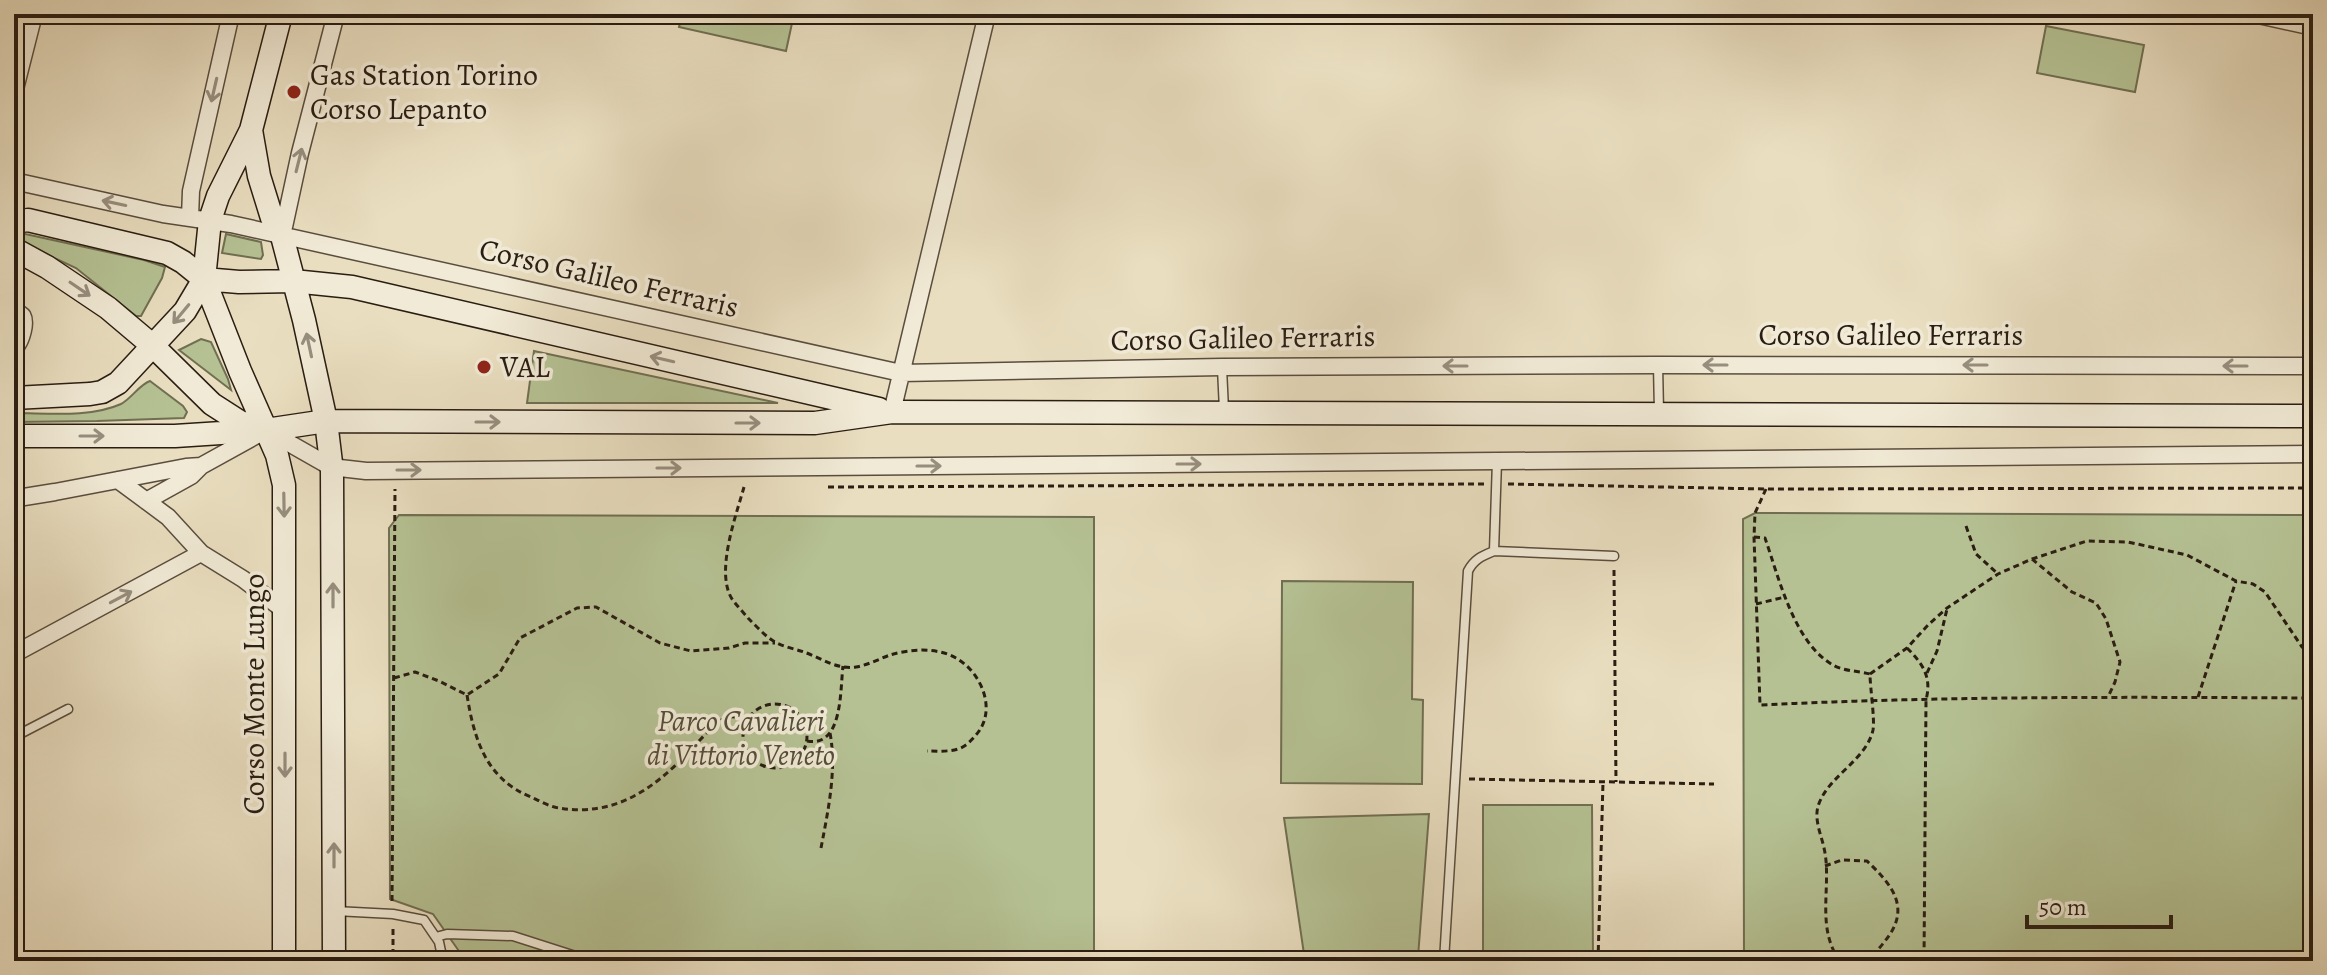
<svg xmlns="http://www.w3.org/2000/svg" width="2327" height="975" viewBox="0 0 2327 975" font-family="Alegreya,serif">
<rect width="100%" height="100%" fill="#e9dec0"/>
<filter id="stains"><feTurbulence type="fractalNoise" baseFrequency=".0025" numOctaves="4"/><feColorMatrix values="0 0 0 0 .2 0 0 0 0 .09 0 0 0 0 .02 0 0 0 .5 -.17"/></filter>
<radialGradient id="worn" r=".72"><stop offset=".6" stop-color="#630" stop-opacity="0"/><stop offset="1" stop-color="#630" stop-opacity=".3"/></radialGradient>
<!-- green -->
<path fill="#b5c193" stroke="#706f52" stroke-width="2" d="M682,14H794L786,51L679,27Z
M2046,26L2144,45L2135,92L2037,73Z
M16,232L144,260L165,267L162,278L141,316H136L76,268L16,240Z
M226,234L261,242L263,255L261,259L222,253Z
M201,339L211,342L228,379L231,390L179,350Z
M534,351L778,403H527Z
M150,381L183,406L187,412L184,418L97,421L14,422V413C47,413 90,418 121,404C132,398 139,385 150,381Z
M1755,513L2313,515V961H1744L1743,519Z
M399,515L1094,517V961H461V954L433,914L390,899L389,528Z
M1282,581L1413,582L1412,699L1423,700L1422,784L1281,783Z
M1483,805H1592L1593,961H1483Z
M1429,814L1418,957L1305,961L1284,818Z"/>
<g fill="none" stroke-linecap="round" stroke-linejoin="round">
<defs>
<path id="lane" d="M14,306C18,308 24,311 26,314C31,323 25,342 19,349H14
M1658,365L1659,412
M1222,368L1224,410
M1494,551L1497,461
M14,737L68,709
M335,911L393,914L424,920L439,942L443,961
M436,937L447,934L513,936L591,961
M1444,961L1468,571C1474,559 1482,556 1494,551L1614,556"/>
<path id="street" d="M2254,14L2313,27
M14,93L34,14
M14,181L163,214L231,224L901,373L1222,367L1657,365L2313,366
M190,217L191,191L231,14
M282,236L300,153L336,14
M892,412L987,14
M118,480L168,517L201,553L243,579L285,611
M14,496L24,497L55,492L186,467L201,466
M146,501L191,476L201,466L266,430L331,467L366,471L2313,454
M14,654L201,553"/>
<path id="secondary" d="M251,130L259,176L272,218L282,236L304,320L326,421L332,471L334,961
M14,222L28,220L167,253L183,262L204,279L240,371L277,455L284,485V961
M14,249L47,267L108,308L153,346L212,404L240,422L257,427
M204,279L239,282L293,281L352,287L879,409
M14,398L90,394L102,392L118,383L185,311L204,279L210,220L218,196L251,130L281,14
M14,436H175L266,430L326,421L815,423L892,412L2313,416"/>
</defs>
<!-- lane casing -->
<use href="#lane" stroke="#5a4d3e" stroke-width="11"/>
<!-- street casing -->
<use href="#street" stroke="#5a4d3e" stroke-width="19"/>
<!-- secondary casing -->
<use href="#secondary" stroke="#2a1d12" stroke-width="25"/>
<!-- path -->
<path stroke="#2a1d12" stroke-width="3" stroke-dasharray="6 4" stroke-linecap="butt" d="M1508,484L1766,489L2313,488
M744,487C736,516 715,572 732,599C737,606 743,612 748,618C756,626 766,637 775,642C784,647 795,649 804,652C821,658 837,670 856,667C868,665 879,659 890,655C910,649 937,647 956,658C981,672 998,710 976,735C971,741 965,747 958,749C948,752 937,751 927,751
M828,487L1485,484
M1766,489L1755,513L1754,537L1760,705C1944,696 2129,697 2313,698
M1966,526L1976,554L1998,574
M1754,537L1765,538C1779,578 1794,643 1833,665C1843,671 1859,671 1870,674C1870,687 1875,719 1873,730C1867,758 1832,775 1821,799C1811,817 1822,834 1825,853C1831,888 1816,929 1840,961
M2032,559L2072,592L2096,603L2106,619L2120,662L2115,682L2108,697
M1614,570L1616,782
M1756,604L1785,597
M2303,647L2313,640
M1907,648C1923,664 1932,677 1926,700L1924,961
M1927,673L1937,651L1947,609
M1870,674L1907,648L1928,625L1947,608L1998,574L2032,559L2087,541L2128,542L2187,555L2236,581L2253,584L2265,592L2302,647L2313,657
M394,678L415,672L439,681L467,695L499,674L520,638L577,608L596,607L660,643L691,651L729,648L745,643H775
M467,695C474,739 486,779 531,797C540,801 550,807 559,808C614,817 652,790 688,753C697,744 712,725 723,719C731,715 738,717 746,720
M2198,697L2236,581
M743 736a32 32 0 1 1 64 0a32 32 0 1 1-64 0Z
M807,741C843,748 840,690 843,666
M1469,779L1714,784
M821,848C828,811 837,770 830,733
M1825,866L1842,860L1867,861C1892,885 1912,908 1885,941C1880,948 1874,953 1870,961
M392,901L395,489
M393,929V961
M1598,961L1603,782"/>
<!-- lane -->
<use href="#lane" stroke="#f1ead6" stroke-width="8"/>
<!-- street -->
<use href="#street" stroke="#f1ead6" stroke-width="16"/>
<!-- secondary -->
<use href="#secondary" stroke="#f1ead6" stroke-width="22"/>
</g>
<!-- one-way arrows -->
<defs><path id="oneway-shaft" d="M-6 0H5M1.5-3L5.5 0L1.5 3" fill="none" stroke-width="1.6" stroke-linecap="round" stroke-linejoin="round" transform="scale(2)"/></defs>
<g stroke="#978e7e">
<use href="#oneway-shaft" transform="translate(214 90) rotate(103)"/>
<use href="#oneway-shaft" transform="translate(299 160) rotate(-76)"/>
<use href="#oneway-shaft" transform="translate(114 203) rotate(-168)"/>
<use href="#oneway-shaft" transform="translate(80 289) rotate(34)"/>
<use href="#oneway-shaft" transform="translate(181 314) rotate(130)"/>
<use href="#oneway-shaft" transform="translate(309 345) rotate(-102)"/>
<use href="#oneway-shaft" transform="translate(662 359) rotate(-167)"/>
<use href="#oneway-shaft" transform="translate(1715 365) rotate(-180)"/>
<use href="#oneway-shaft" transform="translate(1975 365) rotate(-180)"/>
<use href="#oneway-shaft" transform="translate(1455 366) rotate(180)"/>
<use href="#oneway-shaft" transform="translate(2235 366) rotate(-180)"/>
<use href="#oneway-shaft" transform="translate(488 422)"/>
<use href="#oneway-shaft" transform="translate(748 423)"/>
<use href="#oneway-shaft" transform="translate(92 436)"/>
<use href="#oneway-shaft" transform="translate(1189 464)"/>
<use href="#oneway-shaft" transform="translate(929 466)"/>
<use href="#oneway-shaft" transform="translate(669 468)"/>
<use href="#oneway-shaft" transform="translate(409 470)"/>
<use href="#oneway-shaft" transform="translate(284 505) rotate(89)"/>
<use href="#oneway-shaft" transform="translate(333 595) rotate(-90)"/>
<use href="#oneway-shaft" transform="translate(121 597) rotate(-28)"/>
<use href="#oneway-shaft" transform="translate(285 765) rotate(90)"/>
<use href="#oneway-shaft" transform="translate(334 855) rotate(-90)"/>
</g>
<!-- markers -->
<g fill="#8f2418" stroke="#f1ead6" stroke-width="3">
<circle cx="294" cy="92" r="8"/>
<circle cx="484" cy="367" r="8"/>
</g>
<g text-anchor="middle" stroke-width="7" stroke-linejoin="round" paint-order="stroke">
<!-- poi labels -->
<g font-size="30" fill="#2a1d12" stroke="#f1ead6" text-anchor="start">
<text x="310" y="85">Gas Station Torino<tspan x="310" dy="34">Corso Lepanto</tspan></text>
<text x="500" y="377">VAL</text>
</g>
<!-- street labels -->
<g font-size="30" fill="#2a1d12" stroke="#f1ead6">
<text transform="translate(609 278) rotate(13)" y="10">Corso Galileo Ferraris</text>
<text x="1891" y="345">Corso Galileo Ferraris</text>
<text transform="translate(1243 338) rotate(-1)" y="10">Corso Galileo Ferraris</text>
<text transform="translate(254 694) rotate(-90)" y="10">Corso Monte Lungo</text>
</g>
<!-- park labels -->
<g font-size="30" font-style="italic" fill="#544e39" stroke="#f1ead6">
<text x="741" y="731">Parco Cavalieri<tspan x="741" dy="34">di Vittorio Veneto</tspan></text>
</g>
</g>
<!-- margin -->
<rect width="2327" height="975" fill="none" stroke="#e9dec0" stroke-width="48"/>
<rect x="16" y="16" width="2295" height="943" fill="none" stroke="#2a1d12" stroke-width="4"/>
<rect x="24" y="24" width="2279" height="927" fill="none" stroke="#2a1d12" stroke-width="2"/>
<!-- scale -->
<path d="M2027 915v12h144v-12" fill="none" stroke="#2a1d12" stroke-width="4"/>
<text x="2039" y="915" font-size="24" fill="#2a1d12" stroke="#f1ead6" stroke-width="6" paint-order="stroke">50 m</text>
<rect width="100%" height="100%" filter="url(#stains)"/>
<rect width="100%" height="100%" fill="url(#worn)"/>
</svg>
